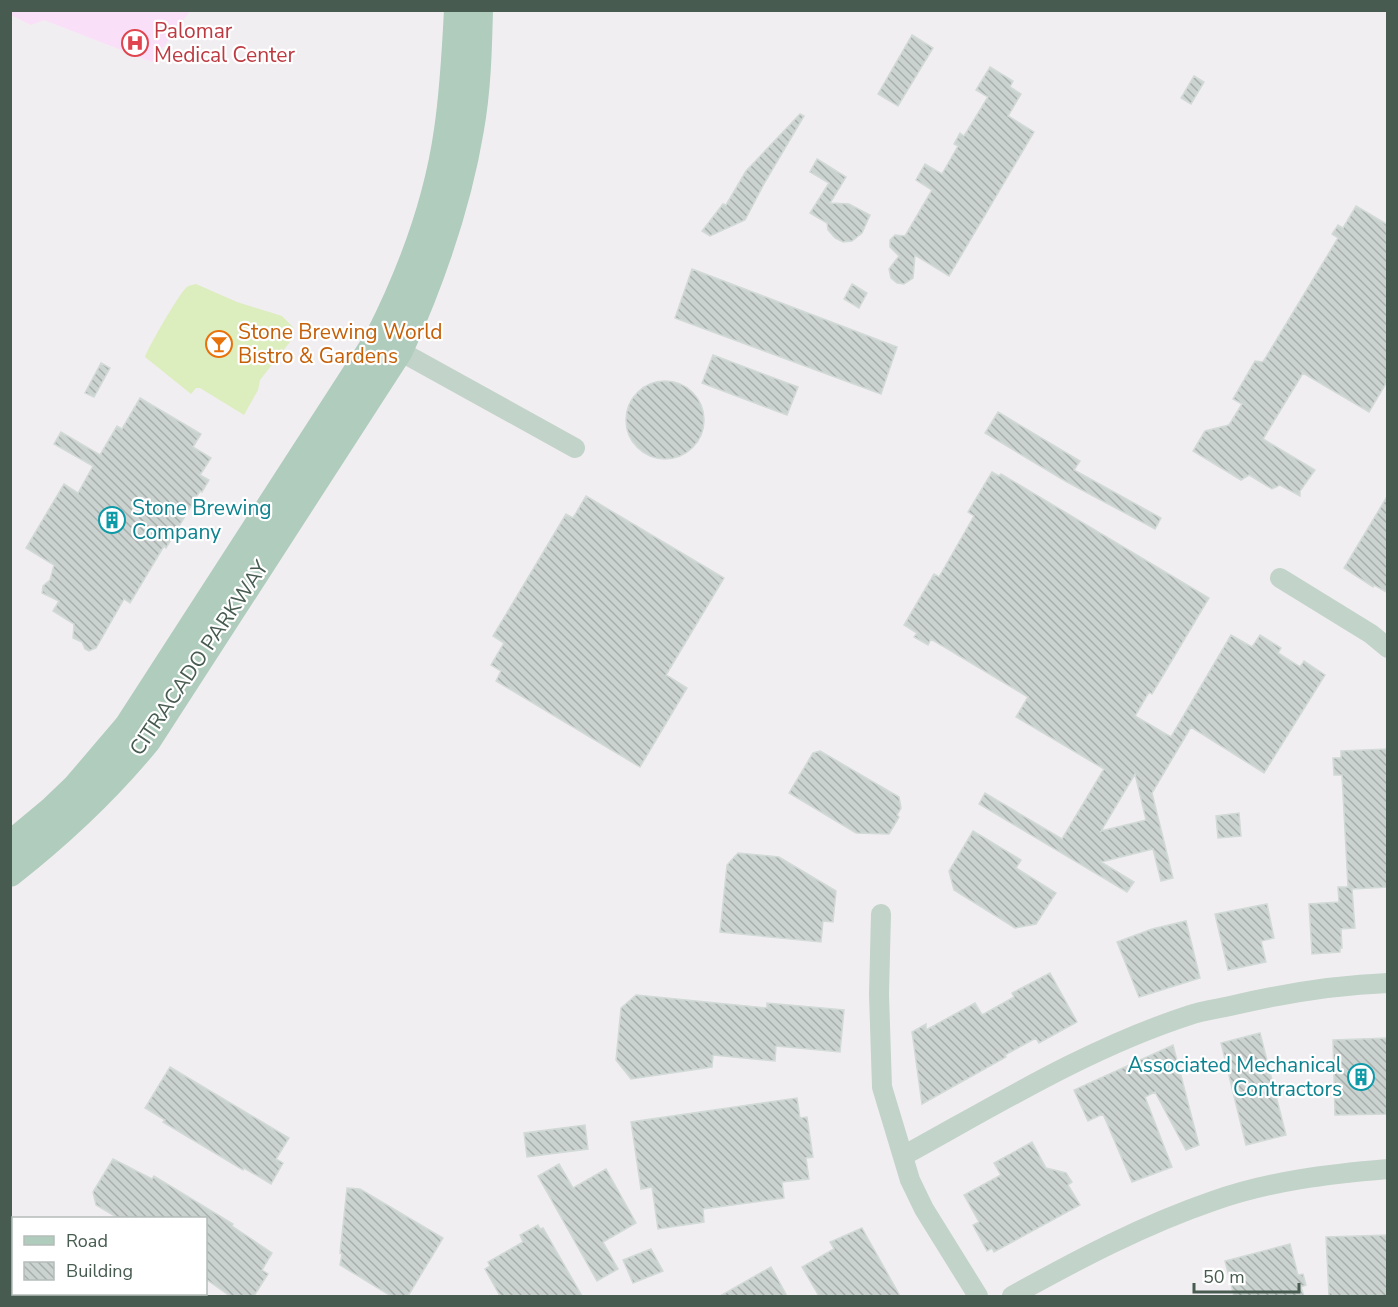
<svg xmlns="http://www.w3.org/2000/svg" width="1398" height="1307" viewBox="0 0 1398 1307" font-family="'Nunito Sans',sans-serif">
<defs>
<pattern id="building-back-hatch" width="6" height="6" patternUnits="userSpaceOnUse" patternTransform="scale(1.5)"><rect width="6" height="6" fill="#cbd3d1"/><path d="M-1 5l2 2M0 0l6 6M5-1l2 2" fill="none" stroke="#a7aeac"/></pattern>
</defs>
<rect width="100%" height="100%" fill="#f1eef1"/>
<!-- medical -->
<path fill="#fadff8" d="M11,10H190V11L152,62L44,20L31,25L11,15Z"/>
<!-- garden -->
<path fill="#dcedbe" d="M196,284L237,302L282,316L293,327V338L260,380L258,390L244,415L200,388H196L191,394L145,357C149,346 180,292 187,287C189,285 193,285 196,284Z"/>
<!-- building -->
<path fill="url(#building-back-hatch)" stroke="#d2dad7" stroke-width="1.5" fill-rule="evenodd" d="M912,35L933,48L898,106L878,94Z
M990,67L1013,81L1010,87L1021,94L1008,116L1034,132L949,276L915,255L913,278L904,284L897,283L891,278L889,269L899,256L890,247V240L895,235L905,236L932,190L916,180L925,164L942,174L958,146L954,144L960,133L964,136L988,97L976,90Z
M1194,76L1204,82L1191,104L1181,98Z
M800,114L804,116L765,182L745,220L710,236L702,231L723,204L726,205L746,171Z
M817,159L846,177L830,203L849,204L870,215L862,233L852,241L843,242L835,238L828,230L827,223L810,213L829,183L810,172Z
M1356,206L1388,225V380L1369,412L1303,373L1263,439L1315,470L1300,491V496L1280,485L1272,489L1249,475L1241,480L1193,451L1205,431L1229,425L1242,404L1233,399L1255,361L1263,362L1338,238L1332,234L1338,225L1343,228Z
M692,269L897,347L881,394L675,318Z
M852,284L867,293L859,308L844,299Z
M713,355L798,387L787,415L702,383Z
M101,363L110,368L94,397L85,393Z
M626 420a39 39 0 1 1 78 0a39 39 0 1 1-78 0Z
M140,398L201,434L193,447L211,458L200,475L209,480L202,492L200,491L166,548L164,546L130,603L124,599L96,648L89,651L85,649L82,642L73,638L74,624L53,611L59,601L42,593L43,586L50,580L54,565L26,548L64,484L78,493L93,466L54,444L61,432L100,455L117,426L122,429Z
M998,412L1080,461L1074,470L1161,518L1155,529L1067,482L985,433Z
M992,472L999,476L1001,474L1209,598L1152,694L1149,692L1135,716L1171,737L1231,635L1252,647L1260,635L1281,648L1278,653L1300,667L1304,661L1325,675L1264,773L1191,727L1152,793L1173,878L1161,881L1153,849L1101,862L1134,882L1127,892L979,804L985,793L1062,839L1104,769L1016,717L1028,697L931,639L928,645L914,637L917,633L904,625L934,574L939,577L974,516L968,512ZM1135,774L1146,820L1101,831Z
M1388,495V593L1374,585L1373,587L1344,568Z
M586,496L724,578L666,675L687,688L640,767L496,681L501,671L491,665L504,643L493,636L566,514L573,518Z
M1388,749V887L1352,889L1355,928L1341,929L1342,948H1340V952L1312,954L1309,904L1339,902L1338,887H1348L1342,775H1334L1333,758H1341V751Z
M820,751L899,797L901,808L897,815L899,817L889,834L856,833L789,793L813,753Z
M1239,813L1241,836L1218,838L1216,816Z
M973,831L1021,860L1016,868L1056,893L1036,924L1015,928L954,890L949,871Z
M738,853L779,857L836,891L833,922L823,921L821,942L720,932L727,865Z
M1267,904L1274,938L1261,941L1266,962L1228,970L1215,914Z
M1186,921L1200,978L1139,997L1117,942L1152,929Z
M1050,973L1077,1022L1039,1043L1036,1038L1005,1055L1006,1057L922,1104L912,1032L926,1024V1030L975,1003L982,1015L1014,997L1012,993Z
M636,995L767,1008V1003L844,1010L840,1052L776,1046L775,1061L713,1055L712,1067L631,1079L616,1060L621,1008Z
M1260,1033L1286,1135L1246,1145L1221,1043Z
M1388,1038V1114L1335,1115L1333,1040Z
M1173,1045L1199,1145L1186,1150L1155,1092L1145,1097L1172,1167L1132,1182L1103,1114L1088,1121L1074,1090Z
M170,1067L289,1138L276,1159L283,1163L271,1184L244,1168L243,1170L163,1122L165,1120L145,1108Z
M797,1098L800,1118L807,1117L813,1157L806,1158L809,1179L782,1182L784,1198L703,1209L704,1222L658,1229L652,1187L641,1189L631,1122Z
M585,1125L588,1149L527,1157L524,1133Z
M1032,1142L1046,1168L1066,1173L1072,1182L1068,1185L1080,1205L994,1252L992,1248L987,1251L973,1225L979,1222L964,1195L1001,1175L994,1163Z
M113,1159L152,1179L154,1176L233,1224L232,1226L272,1253L262,1270L268,1274L254,1296H230L206,1279V1218H118L96,1205L93,1192Z
M559,1164L573,1188L606,1169L636,1223L603,1242L618,1269L597,1281L538,1176Z
M347,1188L360,1189L443,1238L408,1296H391L340,1265L342,1254L340,1253Z
M538,1225L540,1229L543,1228L582,1296H500L485,1269L490,1266L488,1262L523,1242L520,1235Z
M862,1228L900,1296H819L802,1267L834,1249L830,1242Z
M1388,1235V1296H1329L1326,1237Z
M1290,1244L1298,1275L1303,1274L1306,1285L1301,1287L1304,1296H1234L1225,1261Z
M651,1249L663,1271L633,1283L623,1260Z
M771,1267L787,1296H720Z"/>
<g fill="none" stroke-linecap="round" stroke-linejoin="round">
<!-- minor -->
<path stroke="#c2d3c9" stroke-width="20" d="M387,344L575,448
M1280,578L1371,634L1388,648
M881,914L879,994L882,1087L910,1180L924,1209L978,1296
M903,1156C996,1105 1088,1048 1190,1015C1202,1011 1216,1009 1230,1006C1281,994 1335,985 1388,983
M1012,1296C1077,1260 1143,1225 1213,1201C1269,1181 1329,1174 1388,1169"/>
<!-- major -->
<path stroke="#afccbd" stroke-width="26" d="M10,844L52,809L75,787L127,726L377,339C410,274 437,202 447,130C453,90 455,50 457,10
M10,874C61,834 107,791 148,741L400,351C432,280 458,207 471,129C478,90 479,50 480,10"/>
</g>
<!-- icons -->
<defs>
<symbol id="hospital-ring" viewBox="-11 -11 22 22"><circle r="9.5" fill="#fff" stroke="#e0444e" stroke-width="1.5"/><path d="M-5-5h3v3.5h4V-5h3V5h-3V1.5h-4V5h-3Z" fill="#e0444e"/></symbol>
<symbol id="bar-ring" viewBox="-11 -11 22 22"><circle r="9.5" fill="#fff" stroke="#e8710a" stroke-width="1.5"/><path d="M-6-5H6L.8 .8V4.5H3.5V6h-7V4.5H-.8V.8Z" fill="#e8710a"/></symbol>
<symbol id="building-ring" viewBox="-11 -11 22 22"><circle r="9.5" fill="#fff" stroke="#0f9aa8" stroke-width="1.5"/><path d="M-4-6H4V6H1V3H-1V6H-4ZM-2.5-4.3h1.7v1.8h-1.7ZM.8-4.3h1.7v1.8H.8ZM-2.5-1h1.7V.8h-1.7ZM.8-1h1.7V.8H.8Z" fill="#0f9aa8"/></symbol>
</defs>
<g fill-rule="evenodd">
<use href="#hospital-ring" x="120" y="28" width="30" height="30"/>
<use href="#bar-ring" x="204" y="329" width="30" height="30"/>
<use href="#building-ring" x="97" y="505" width="30" height="30"/>
<use href="#building-ring" x="1346" y="1062" width="30" height="30"/>
</g>
<g text-anchor="middle" stroke-width="4.5" stroke-linejoin="round" paint-order="stroke">
<!-- health labels -->
<g font-size="21" fill="#be3a42" stroke="#fff" text-anchor="start">
<text x="154" y="38">Palomar<tspan x="154" dy="24">Medical Center</tspan></text>
</g>
<!-- food labels -->
<g font-size="21" fill="#c56008" stroke="#fff" text-anchor="start">
<text x="238" y="339">Stone Brewing World<tspan x="238" dy="24">Bistro &amp; Gardens</tspan></text>
</g>
<!-- culture labels -->
<g font-size="21" fill="#0d838f" stroke="#fff" text-anchor="start">
<text x="132" y="515">Stone Brewing<tspan x="132" dy="24">Company</tspan></text>
<text x="1342" y="1072" text-anchor="end">Associated Mechanical<tspan x="1342" dy="24">Contractors</tspan></text>
</g>
<!-- street labels -->
<g font-size="21" fill="#475b50" stroke="#fff">
<text transform="translate(199 658) rotate(-56)" y="7">CITRACADO PARKWAY</text>
</g>
</g>
<!-- border -->
<rect width="1398" height="1307" fill="none" stroke="#475b50" stroke-width="24"/>
<!-- legend -->
<rect x="12" y="1217" width="195" height="78" fill="#ffffff" stroke="#b5bdb9" stroke-width="1.5"/>
<rect x="24" y="1236" width="30" height="9" fill="#afccbd" stroke="#b5bdb9" stroke-width="1.5"/>
<text x="66" y="1247" font-size="18" fill="#475b50">Road</text>
<rect x="24" y="1262" width="30" height="18" fill="url(#building-back-hatch)" stroke="#b5bdb9" stroke-width="1.5"/>
<text x="66" y="1277" font-size="18" fill="#475b50">Building</text>
<!-- scale -->
<path d="M1194 1283v9h105v-9" fill="none" stroke="#475b50" stroke-width="3"/>
<text x="1203" y="1283" font-size="18" fill="#475b50" stroke="#ffffff" stroke-width="4.5" paint-order="stroke">50 m</text>
</svg>
